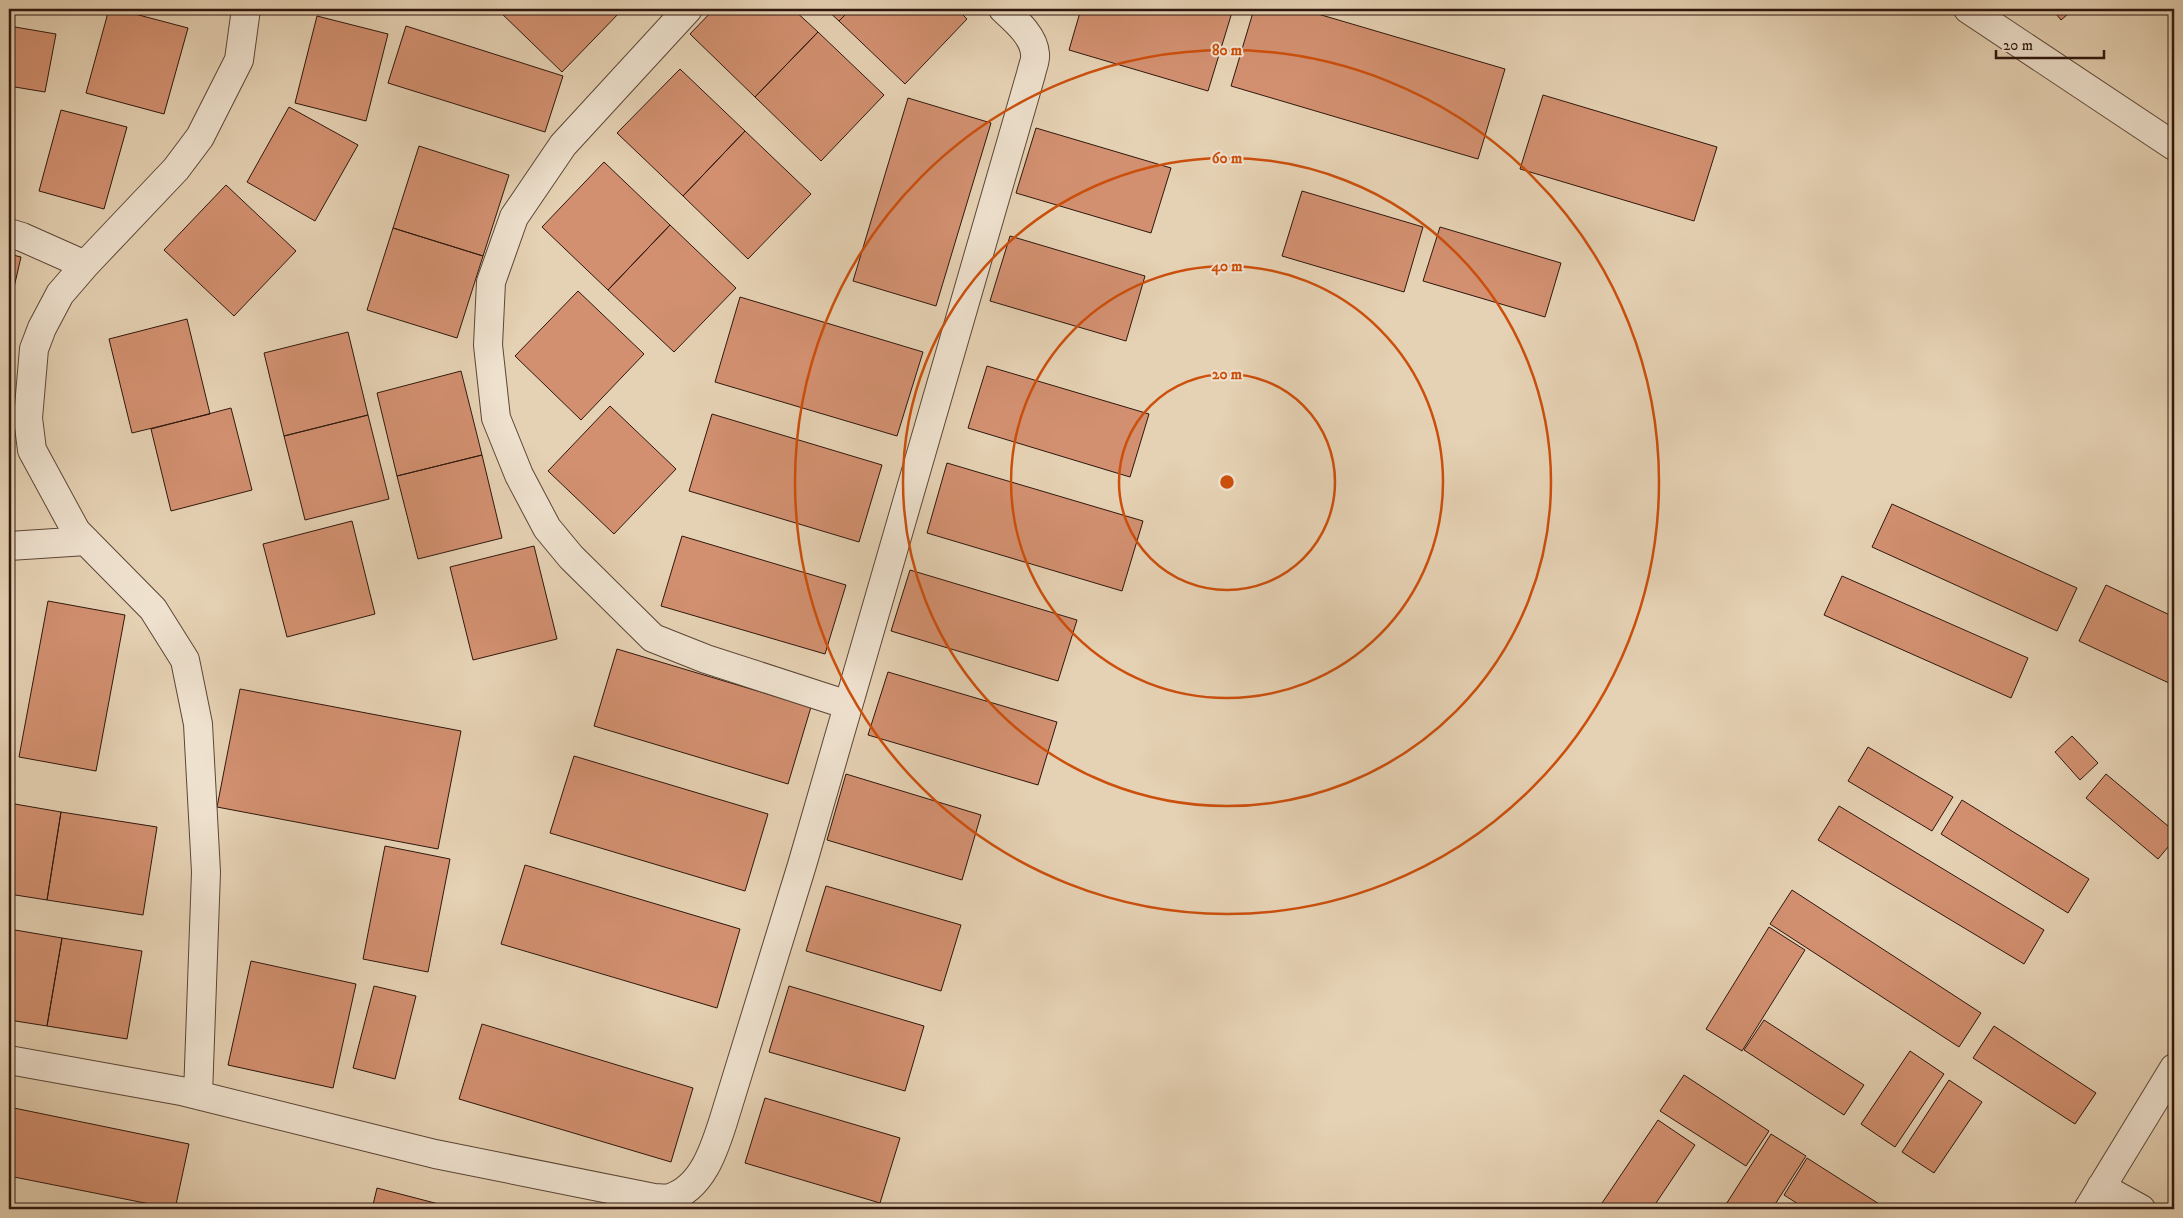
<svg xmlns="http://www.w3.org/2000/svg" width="2183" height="1218" viewBox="0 0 2183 1218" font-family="'IM FELL DW Pica',serif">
<rect width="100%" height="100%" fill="#e5d1b3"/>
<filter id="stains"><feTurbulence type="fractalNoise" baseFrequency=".004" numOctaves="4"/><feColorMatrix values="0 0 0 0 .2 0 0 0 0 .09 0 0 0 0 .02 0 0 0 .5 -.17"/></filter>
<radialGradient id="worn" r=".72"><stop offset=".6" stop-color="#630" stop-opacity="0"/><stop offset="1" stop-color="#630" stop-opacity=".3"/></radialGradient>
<!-- building -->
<path fill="#d29070" stroke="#2f170d" d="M109,9H116L188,28L164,114L86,93Z
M497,9H623L562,72Z
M714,9H793L818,32L755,97L690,34Z
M826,9H851L839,21Z
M851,9H957L967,19L905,84L839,21Z
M1081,9H1233L1208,91L1069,50Z
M1254,9H1301L1505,69L1478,159L1231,86Z
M2052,9H2074L2061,20Z
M317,16L388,34L366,121L295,103Z
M9,26L56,34L45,92L9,86Z
M406,26L563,76L545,132L388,83Z
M818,32L884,95L821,161L755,97Z
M680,69L745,131L683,196L617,133Z
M1543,95L1717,147L1694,221L1520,169Z
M908,98L991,123L936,306L853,281Z
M289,107L358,145L315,221L247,182Z
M61,110L127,127L104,209L39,191Z
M1036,128L1171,168L1151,233L1016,193Z
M745,131L811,194L748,259L683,196Z
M419,146L509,175L483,256L393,228Z
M604,162L670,225L608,290L542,227Z
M226,185L296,251L234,316L164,250Z
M1302,191L1423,227L1404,292L1282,256Z
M670,225L736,288L674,352L608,290Z
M1440,227L1561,263L1545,317L1423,281Z
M393,228L483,256L457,338L367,310Z
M1010,236L1145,276L1126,341L990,301Z
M9,254L21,257L9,309Z
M578,291L644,354L581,420L515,356Z
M740,297L923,352L897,436L715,382Z
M187,319L210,414L132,433L109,339Z
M348,332L368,415L284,436L264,353Z
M987,366L1149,414L1130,477L968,428Z
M461,371L482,455L397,476L377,393Z
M610,406L676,469L614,534L548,471Z
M231,408L252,490L171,511L151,429Z
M712,414L882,465L859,542L689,491Z
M368,415L389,499L305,520L284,436Z
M482,455L502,538L418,559L397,476Z
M947,463L1143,521L1122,591L927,533Z
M1892,504L2077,588L2057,631L1872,547Z
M352,521L375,614L287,637L263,544Z
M682,536L846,585L825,654L661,606Z
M534,546L557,639L473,660L450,567Z
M910,570L1077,620L1058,681L891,631Z
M1842,576L2028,658L2011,698L1824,615Z
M2106,585L2174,617V676L2171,684L2079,641Z
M48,601L125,615L96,771L19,757Z
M617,649L811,707L788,784L594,726Z
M888,672L1057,722L1038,785L868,735Z
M240,689L461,731L438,849L217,807Z
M2072,736L2098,763L2080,780L2055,752Z
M1868,747L1953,797L1932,831L1848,781Z
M574,756L768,814L745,891L550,833Z
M846,774L981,815L962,880L827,840Z
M2106,774L2174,831V840L2158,859L2086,798Z
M1962,800L2089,879L2068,913L1941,834Z
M9,803L61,812L47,900L9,894Z
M1839,806L2044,930L2024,964L1818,840Z
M61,812L157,827L143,915L47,900Z
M385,846L450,859L428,972L363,959Z
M525,865L740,929L717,1008L501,944Z
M826,886L961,925L941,991L806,951Z
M1792,890L1981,1013L1959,1047L1770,924Z
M1769,927L1805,950L1742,1051L1706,1029Z
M9,929L62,938L47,1026L9,1020Z
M62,938L142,951L127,1039L47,1026Z
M251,961L356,984L333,1088L228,1065Z
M374,986L416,996L395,1079L353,1068Z
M789,986L924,1026L905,1091L769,1052Z
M1764,1020L1864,1085L1844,1115L1744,1050Z
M482,1024L693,1088L671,1162L459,1099Z
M1994,1026L2096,1093L2075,1124L1973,1058Z
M1910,1051L1944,1074L1895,1147L1861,1124Z
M1684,1075L1769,1131L1746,1166L1660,1111Z
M1949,1080L1982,1102L1934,1173L1902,1152Z
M765,1098L900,1138L880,1203L745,1163Z
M9,1107L189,1144L175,1209L9,1176Z
M1658,1120L1695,1145L1652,1209H1598Z
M1771,1134L1806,1156L1772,1209H1723Z
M1807,1158L1887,1209H1806L1784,1195Z
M377,1188L458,1209H372Z"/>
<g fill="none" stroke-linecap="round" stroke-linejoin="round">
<defs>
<path id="minor" d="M688,9L563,145L514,217L491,282L488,345L496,418L519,475L547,528L571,557L653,638L706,659L848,705
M1968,9L2174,146
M9,233L22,237L85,265
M9,546L86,541
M9,1060L181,1091L435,1154L654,1198C659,1198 665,1199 670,1198C702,1188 714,1150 723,1122L802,865L1031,74C1032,68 1036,60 1035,54C1034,36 1015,20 1003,9
M198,1095L206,872L198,724L185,660L153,609L76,531L32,450L28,418L34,349L42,328L60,294L85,265L176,169L200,137L239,60L246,9
M2101,1187L2141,1209
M2088,1209L2174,1068"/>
</defs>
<!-- minor casing -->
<use href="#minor" stroke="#5c4636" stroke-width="30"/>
<!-- minor -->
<use href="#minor" stroke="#eee1ce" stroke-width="28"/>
</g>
<!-- distance rings -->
<g fill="none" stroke="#cc4f0c" stroke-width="2.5">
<circle cx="1227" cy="482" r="108"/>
<circle cx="1227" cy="482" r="216"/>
<circle cx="1227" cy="482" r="324"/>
<circle cx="1227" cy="482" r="432"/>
</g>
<circle cx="1227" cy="482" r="8" fill="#cc4f0c" stroke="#eee1ce" stroke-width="2.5"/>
<g font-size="15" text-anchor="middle" font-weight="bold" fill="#cc4f0c" stroke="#eee1ce" stroke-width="4" stroke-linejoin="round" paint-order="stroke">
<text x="1227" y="55">80 m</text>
<text x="1227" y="163">60 m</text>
<text x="1227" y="271">40 m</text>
<text x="1227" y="379">20 m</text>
</g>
<!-- margin -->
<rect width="2183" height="1218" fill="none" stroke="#e5d1b3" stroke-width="30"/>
<rect x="10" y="10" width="2163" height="1198" fill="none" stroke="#2f170d" stroke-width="2.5"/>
<rect x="15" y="15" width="2153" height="1188" fill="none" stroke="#2f170d"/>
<!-- scale -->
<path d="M1996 50v8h108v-8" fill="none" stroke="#2f170d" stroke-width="2.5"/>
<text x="2003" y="50" font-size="15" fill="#2f170d" stroke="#eee1ce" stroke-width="4" paint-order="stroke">20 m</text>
<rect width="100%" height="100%" filter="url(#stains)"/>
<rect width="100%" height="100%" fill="url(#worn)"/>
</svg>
